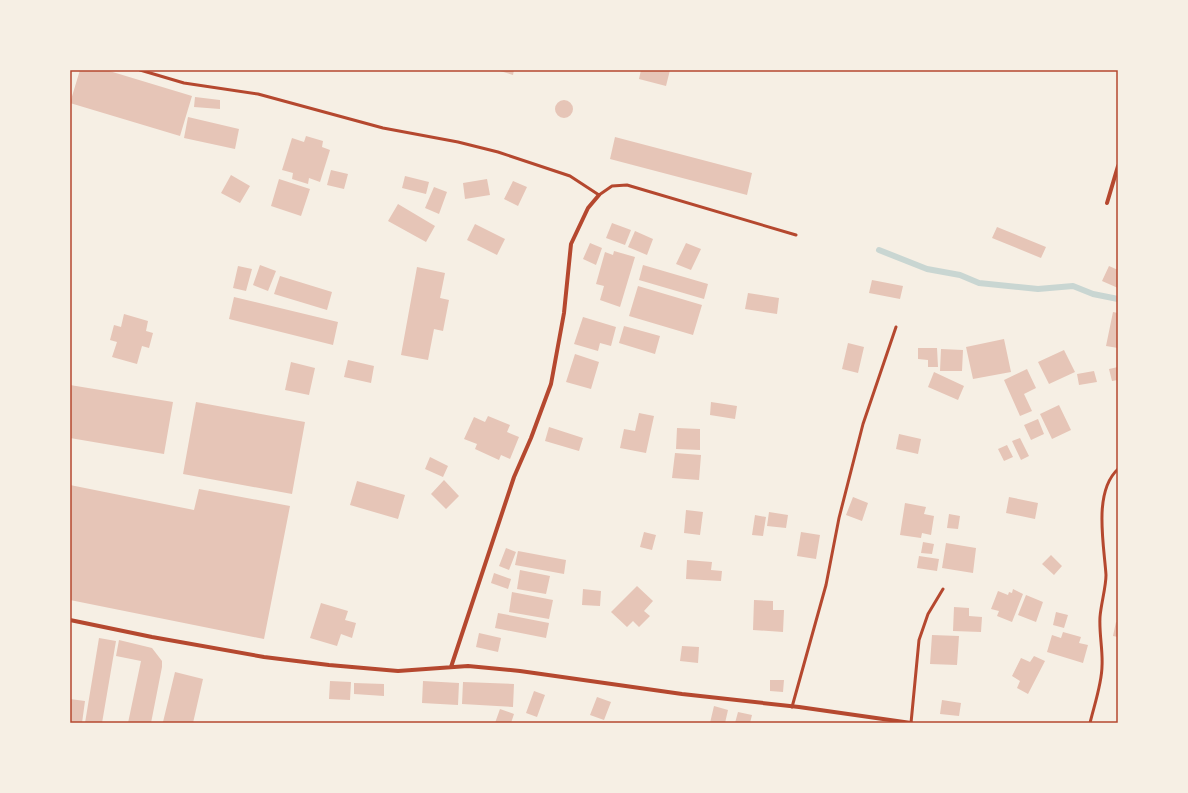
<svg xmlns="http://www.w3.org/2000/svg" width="1188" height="793" viewBox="0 0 1188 793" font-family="'Source Sans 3',sans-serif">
<rect width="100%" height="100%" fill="#f6efe4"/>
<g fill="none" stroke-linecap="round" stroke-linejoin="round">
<!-- stream -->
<path stroke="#c9d6d2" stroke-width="6" d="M879,250L927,269L960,275L979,283L1038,289L1073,286L1093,294L1118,299"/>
</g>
<!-- building -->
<path fill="#e6c5b7" d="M80,70H106L192,96L180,136L70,103Z
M497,70H514L513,75Z
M641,70H670L666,86L639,79Z
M195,97L220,100V109L194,107Z
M555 109a9 9 0 1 1 18 0a9 9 0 1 1-18 0Z
M188,117L239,129L235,149L184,138Z
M306,136L323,141L322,147L330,150L320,182L309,178L308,184L292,179L293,173L282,170L292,138L304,142Z
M615,137L752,173L747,195L610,159Z
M331,170L348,174L344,189L327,185Z
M231,175L250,186L240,203L221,193Z
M405,176L429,182L426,194L402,188Z
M279,179L310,189L301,216L271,206Z
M487,179L490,195L465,199L463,183Z
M513,181L527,187L518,206L504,199Z
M434,187L447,192L439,214L425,208Z
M398,204L435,226L426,242L388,221Z
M612,223L631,230L625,245L606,238Z
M475,224L505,239L497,255L467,240Z
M997,227L1046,247L1041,258L992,238Z
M635,231L653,239L647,255L628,247Z
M590,243L602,248L596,265L583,259Z
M686,243L701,249L691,270L676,264Z
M614,251L635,257L620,307L600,300L604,286L596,284L605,252L613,255Z
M260,265L276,271L268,291L253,285Z
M643,265L708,284L704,299L639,280Z
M238,266L252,269L246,291L233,288Z
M1109,266L1118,270V288L1102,281Z
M417,267L445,273L440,298L449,300L443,331L434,329L428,360L401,355Z
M280,276L332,292L327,310L274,294Z
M872,280L903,286L900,299L869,293Z
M638,286L702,305L693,335L629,316Z
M748,293L779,298L777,314L745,309Z
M234,297L338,322L333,345L229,319Z
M1113,312L1118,313V348L1106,346Z
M124,314L148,321L146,331L153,333L149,348L142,346L137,364L112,357L117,342L110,340L114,325L121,327Z
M583,317L616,327L611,346L600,343L598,351L574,344Z
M624,326L660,336L655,354L619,343Z
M1004,339L1011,372L973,379L966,347Z
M848,343L864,347L858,373L842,369Z
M918,348H937L938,367H928V360L918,359Z
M941,349L963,350L962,371H940Z
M1064,350L1075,372L1049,384L1038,362Z
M575,354L599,362L591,389L566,382Z
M348,360L374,366L371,383L344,377Z
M291,362L315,368L309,395L285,390Z
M1118,367V380L1112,381L1109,369Z
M1027,369L1036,388L1024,394L1032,411L1020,416L1004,380Z
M1094,371L1097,382L1079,385L1077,374Z
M934,372L964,386L958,400L928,387Z
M70,385L173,402L164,454L70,438Z
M196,402L305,422L292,494L183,474Z
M711,402L737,406L735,419L710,415Z
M1059,405L1071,430L1052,439L1040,414Z
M639,413L654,416L646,453L620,448L624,429L635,431Z
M488,416L510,425L507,432L519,437L510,459L501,455L499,460L475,449L477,444L464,439L474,417L485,422Z
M1038,419L1044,434L1031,440L1024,425Z
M549,427L583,438L579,451L545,441Z
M677,428L700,429V450L676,449Z
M899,434L921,439L918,454L896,449Z
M1020,438L1029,456L1021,460L1012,441Z
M1007,445L1013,457L1004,461L998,449Z
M675,453L701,455L699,480L672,478Z
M430,457L448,466L443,477L425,469Z
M444,480L459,496L446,509L431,494Z
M357,481L405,495L398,519L350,505Z
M70,485L194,510L199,489L290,506L264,639L70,600Z
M853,497L868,503L862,521L846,515Z
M1009,497L1038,503L1035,519L1006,513Z
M905,503L926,507L924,514L934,516L931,535L922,533L921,538L900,535Z
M686,510L703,512L700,535L684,533Z
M769,512L788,515L786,528L767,526Z
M949,514L960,516L958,529L947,528Z
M755,515L766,517L763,536L752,535Z
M644,532L656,535L652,550L640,547Z
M801,532L820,535L816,559L797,556Z
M923,542L934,544L932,554L921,553Z
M946,543L976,548L973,573L942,568Z
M506,548L516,552L509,570L499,566Z
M518,551L566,560L564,574L515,565Z
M1051,555L1062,566L1054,575L1042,564Z
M919,556L939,559L937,571L917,568Z
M687,560L712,562L711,570L722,571L721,581L686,579Z
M520,570L550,576L546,594L517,589Z
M494,573L511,579L508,589L491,583Z
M637,586L653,601L644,611L650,616L639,627L633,621L627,627L611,612Z
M583,589L601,591L600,606L582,605Z
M1013,589L1023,594L1012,622L997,616L999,611L991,609L998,591L1008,595L1009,592L1012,593Z
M512,592L553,600L549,619L509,612Z
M1026,595L1043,602L1036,622L1018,615Z
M754,600L773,601V610H784L783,632L753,630Z
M321,603L348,611L345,620L356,623L352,638L341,634L337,646L310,638Z
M954,607L969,608V616L982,617L981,632L953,631Z
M1056,612L1068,615L1064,628L1053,625Z
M498,613L549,623L546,638L495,628Z
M1116,622L1118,623V637L1113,636Z
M1063,632L1081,637L1079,643L1088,645L1083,663L1047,652L1052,635L1061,638Z
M479,633L501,638L498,652L476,647Z
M932,635L959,636L957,665L930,664Z
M99,638L116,641L102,723H85Z
M119,640L152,648L162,661V667L151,723H128L141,661L116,656Z
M682,646L699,647L698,663L680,661Z
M1034,656L1045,661L1028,694L1017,688L1020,681L1012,676L1021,658L1030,662Z
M175,672L203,679L193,723L163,722Z
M770,680H784L783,692L770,691Z
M330,681L351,682L350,700L329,699Z
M423,681L459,683L458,705L422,703Z
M463,682L514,684L513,707L462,704Z
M354,683L384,684V696L354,694Z
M534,691L545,695L537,717L526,713Z
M597,697L611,702L604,720L590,715Z
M70,699L85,701L82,723H70Z
M942,700L961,703L959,716L940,714Z
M714,706L728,710L725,723H710Z
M500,709L514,714L511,723H495Z
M738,712L752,715L750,723H735Z"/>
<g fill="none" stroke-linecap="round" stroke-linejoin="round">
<!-- service -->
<path stroke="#b5482f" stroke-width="3" d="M140,70L184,83L258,94L383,128L458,142L498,152L570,176L599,195L612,186L627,185L796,235
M792,707L826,585L839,518L863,424L896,327
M911,723L919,640L928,614L943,589
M1090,723C1094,706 1102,683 1102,666C1103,650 1099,634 1100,617C1101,604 1106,587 1106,575C1104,544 1093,492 1118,469"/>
<!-- minor -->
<path stroke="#b5482f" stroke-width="4" d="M1107,203L1118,166
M70,620L152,637L264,657L329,665L398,671L468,666L520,671L682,694L799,707L911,723
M451,667L514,477L531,438L551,384L564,313L571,244L588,208L599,195"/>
</g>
<!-- border -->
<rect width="1188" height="793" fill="none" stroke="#f6efe4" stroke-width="142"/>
<rect x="71" y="71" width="1046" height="651" fill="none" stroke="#b5482f" stroke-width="1.5"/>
</svg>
